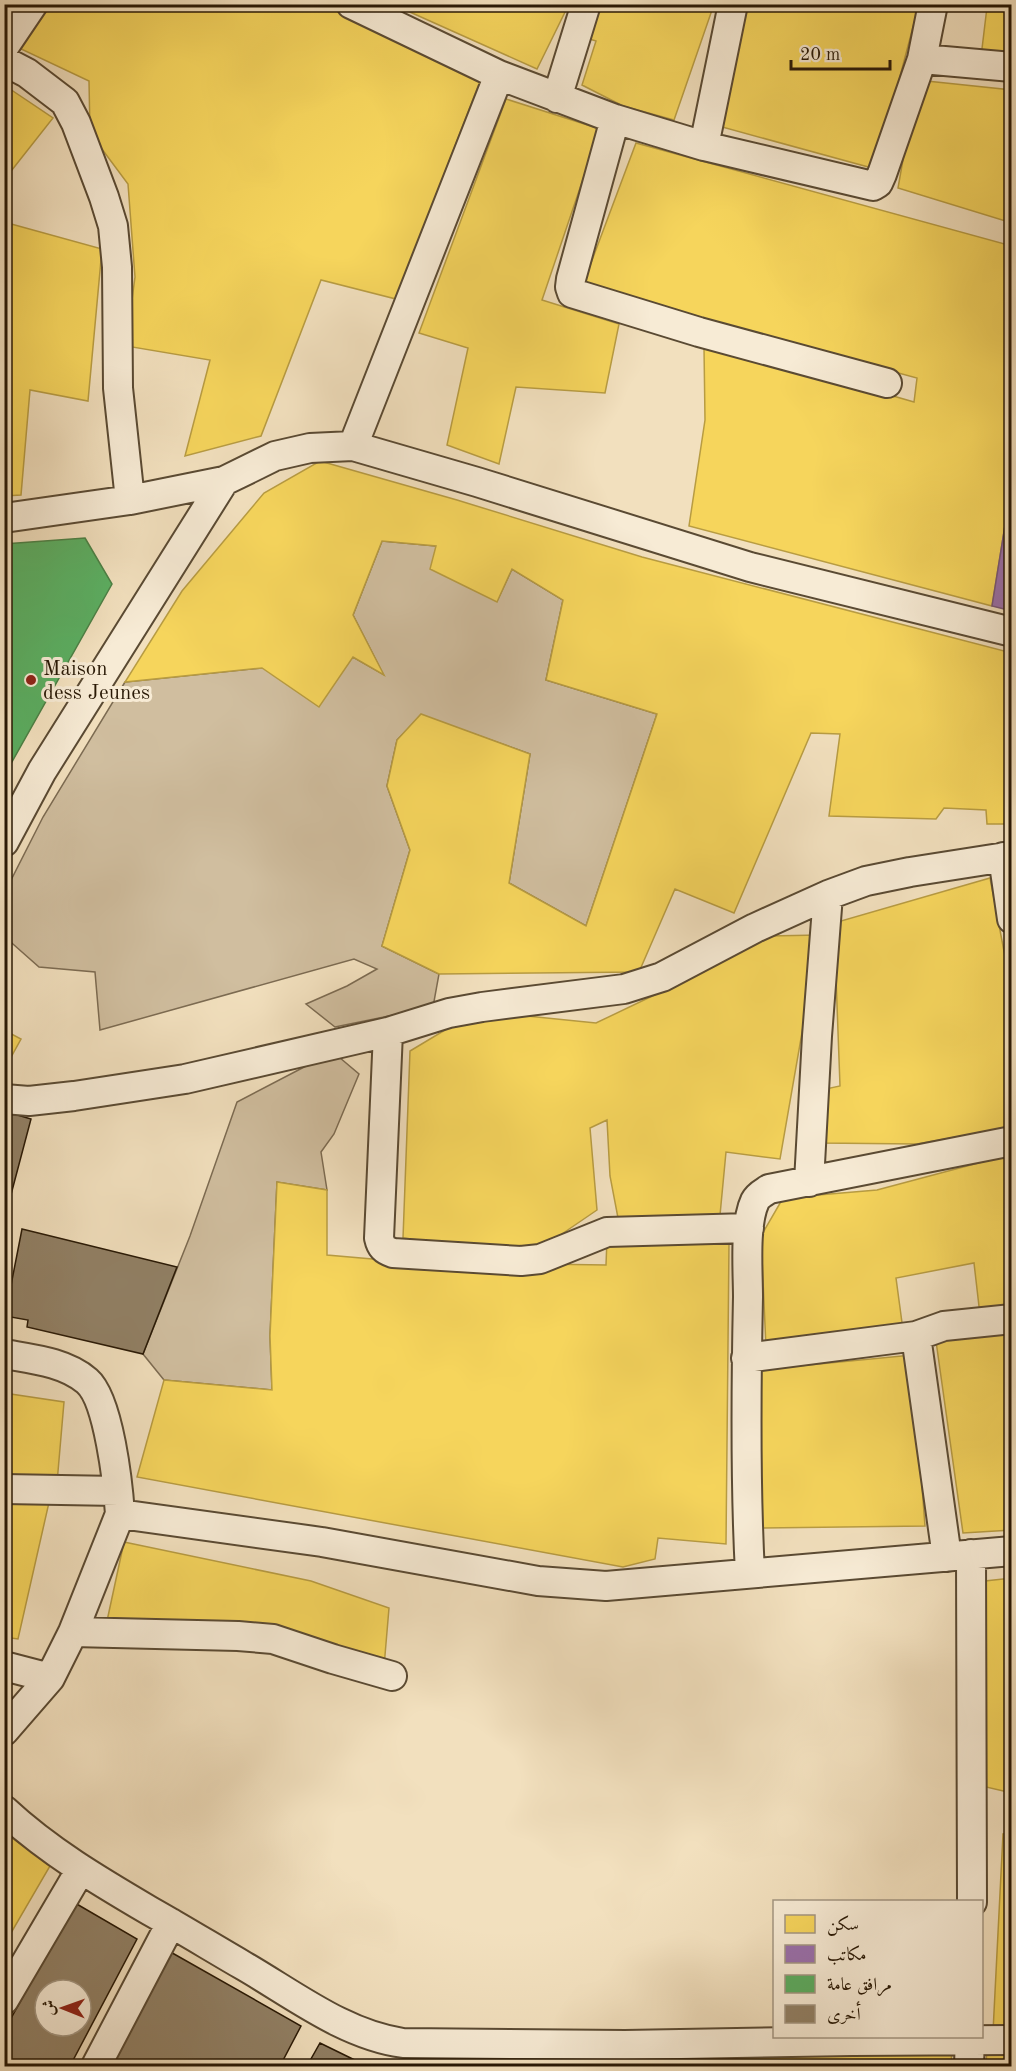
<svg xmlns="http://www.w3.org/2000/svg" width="1016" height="2071" viewBox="0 0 1016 2071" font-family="'Old Standard TT',Amiri,serif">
<rect width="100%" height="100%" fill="#f2e0be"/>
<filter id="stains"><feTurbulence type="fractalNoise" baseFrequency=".00333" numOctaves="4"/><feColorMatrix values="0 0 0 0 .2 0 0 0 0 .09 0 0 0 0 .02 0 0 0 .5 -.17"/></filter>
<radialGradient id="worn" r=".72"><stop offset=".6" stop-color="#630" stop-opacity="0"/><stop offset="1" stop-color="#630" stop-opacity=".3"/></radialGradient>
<!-- green -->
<path fill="#d0be9f" stroke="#7c6b52" stroke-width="1.5" d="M382,541L436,546L497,601L512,569L563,600L546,680L657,714L586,926L509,883L530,754L421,715L397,740L387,786L410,850L382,946L439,974L433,1007L335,1027L306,1004L347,986L377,969L354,959L100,1030L95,972L39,967L5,937L4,894L43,817L125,682L262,668L353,657L383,674L353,615Z
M333,1052L359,1074L334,1134L321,1152L327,1190L277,1182L270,1336L272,1390L164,1380L143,1354L190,1236L237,1102Z
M429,2052L508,2056V2066H428Z"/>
<!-- homes -->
<path fill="#f6d55c" stroke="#b89c42" stroke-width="1.5" d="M47,4H324L480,81L396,299L321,280L261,436L185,456L210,360L126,346L135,277L128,184L90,133L89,81L19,48Z
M392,4H569L537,69Z
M595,4H697L712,10L674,120L623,106L582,85L596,41L583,37Z
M747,4H919L892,107L872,168L715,125Z
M976,4H1012V59L981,57L987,7Z
M917,80L1012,90V223L898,188Z
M4,85L53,118L4,180Z
M506,99L600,129L542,300L619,324L605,393L516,387L499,464L447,445L468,348L419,333Z
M636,143L1012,246V482L992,606L689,526L705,420L704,347L758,357L914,402L917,378L582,287Z
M4,222L102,249L88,401L30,390L21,495L4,496Z
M320,461L457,500L642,557L1012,653V824H987L986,810L944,808L936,819L829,816L840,734L811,733L734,913L675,889L639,972L439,974L382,946L410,850L387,786L397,740L421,714L530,754L509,883L586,926L657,714L546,680L563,600L512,569L497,602L430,569L436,546L382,541L353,615L384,675L353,657L319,707L262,668L125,682L182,591L264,493Z
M990,878L1012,993V1127L917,1144L820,1143L821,1090L840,1086L834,923Z
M819,935L780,1159L726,1152L720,1215L618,1218L610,1176L607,1120L590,1128L597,1210L531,1255L403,1238L410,1051L460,1021L507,1014L596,1023L690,978L769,936Z
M4,1030L21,1039L4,1070Z
M1012,1154V1311L980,1315L974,1263L896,1278L903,1330L766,1347L761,1236L783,1198L877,1190Z
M277,1182L327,1190V1255L407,1262L606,1265L607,1239L729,1243L726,1544L658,1538L655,1559L623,1567L137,1477L164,1380L272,1390L270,1336Z
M1012,1326V1530L963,1533L935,1334Z
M912,1355L925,1526L760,1528L756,1370Z
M4,1393L64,1402L57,1483L4,1481Z
M4,1498H50L18,1639L4,1637Z
M124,1542L311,1581L389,1608L384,1667L107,1621Z
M1012,1578V1793L986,1787L978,1671L985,1581Z
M4,1832L50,1866L4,1945Z
M1012,1833V2033L993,2032L1003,1834Z
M952,2046L951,2066H508V2056Z
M987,2047H1012V2066H986Z"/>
<!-- offices -->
<path fill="#9970ab" stroke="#775679" stroke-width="1.5" d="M1012,482V611L992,606Z"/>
<!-- public -->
<path fill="#5aae61" stroke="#4b8145" stroke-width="1.5" d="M85,538L112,584L4,776V544Z"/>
<!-- building -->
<path fill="#918065" stroke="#281805" stroke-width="1.5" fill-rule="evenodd" d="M4,1111L31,1119L4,1221Z
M22,1229L177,1267L143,1354L27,1327L28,1320L5,1316Z
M75,1903L137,1939L70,2066H4V2031ZM45,1990H81V2026H45Z
M167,1950L301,2026L280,2066H108Z
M320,2043L367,2066H307Z"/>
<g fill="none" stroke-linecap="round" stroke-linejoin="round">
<defs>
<path id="minor" d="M351,4L499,75L615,119L704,146L873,186L878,183L882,174L922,59L933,4
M4,47L33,4
M922,59L1012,67
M4,61L27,73L65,102L76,123L104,197L113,226L117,267L118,388L130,500
M557,98L586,4
M615,119L571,279L570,287L572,293L699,332L887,383
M704,146L733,4
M353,446L499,75
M4,518L130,500L224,481
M4,842L42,771L224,481L275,456L310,448L353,446L477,482L750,567L1012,632
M1003,857L1012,919
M388,1032L379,1238C381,1247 384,1250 393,1253L521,1261L540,1259L607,1232L749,1228
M4,1099L29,1101L74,1096L185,1079L388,1032L449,1013L482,1007L624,989L662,977L755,928L828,895L866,881L910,872L1012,856
M809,1182L817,1036L828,895
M916,1336L947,1557
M4,1354C32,1359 65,1362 87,1381C109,1400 118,1485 120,1514L322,1542L538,1581L606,1586L1012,1551
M746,1358L916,1336L944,1326L1012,1319
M4,1489L118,1491
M971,1554L972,1902
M750,1573C745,1481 746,1389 748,1297C748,1272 744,1224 755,1201C758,1195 763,1193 769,1189L1012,1141
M73,1632L238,1636L273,1639L333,1659L392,1676
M4,1666L50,1678
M4,1731L50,1678L73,1632L120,1514
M4,1810C48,1851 99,1881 150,1911C182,1929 213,1948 244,1966C294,1995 345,2035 403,2043L625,2045L852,2041L1012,2040
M4,2000L81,1869
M96,2066L171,1923
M969,2066L970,2036"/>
</defs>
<!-- minor casing -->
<use href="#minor" stroke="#5a4a33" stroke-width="32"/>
<!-- minor -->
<use href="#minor" stroke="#f7ebd5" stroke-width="28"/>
</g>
<!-- markers -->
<circle fill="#8f2418" stroke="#f7ebd5" stroke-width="2" cx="31" cy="680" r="6"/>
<g text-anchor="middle" stroke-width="6" stroke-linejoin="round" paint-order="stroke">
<!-- poi labels -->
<g font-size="21" fill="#281805" stroke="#f7ebd5" text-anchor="start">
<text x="43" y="675">Maison<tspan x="43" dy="24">dess Jeunes</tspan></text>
</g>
</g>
<!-- margin -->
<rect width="1016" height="2071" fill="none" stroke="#f2e0be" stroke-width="24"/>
<rect x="6" y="6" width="1004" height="2059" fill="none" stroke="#281805" stroke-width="3"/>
<rect x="12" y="12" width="992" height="2047" fill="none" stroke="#281805" stroke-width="1.5"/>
<!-- legend -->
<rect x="773" y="1900" width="210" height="138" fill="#f7ebd5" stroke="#a49782" stroke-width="1.5"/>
<rect x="785" y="1915" width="30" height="18" fill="#f6d55c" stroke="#a49782" stroke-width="1.5"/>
<text x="827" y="1930" font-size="18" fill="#281805">سكن</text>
<rect x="785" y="1945" width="30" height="18" fill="#9970ab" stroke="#a49782" stroke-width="1.5"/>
<text x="827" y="1960" font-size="18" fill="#281805">مكاتب</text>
<rect x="785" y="1975" width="30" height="18" fill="#5aae61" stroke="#a49782" stroke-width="1.5"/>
<text x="827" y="1990" font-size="18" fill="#281805">مرافق عامة</text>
<rect x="785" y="2005" width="30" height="18" fill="#918065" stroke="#a49782" stroke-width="1.5"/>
<text x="827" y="2020" font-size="18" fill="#281805">أخرى</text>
<!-- north arrow -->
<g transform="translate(63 2008) rotate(271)"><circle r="28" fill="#f7ebd5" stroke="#a49782" stroke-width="1.5"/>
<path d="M0-4.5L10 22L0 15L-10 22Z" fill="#8f2418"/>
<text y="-9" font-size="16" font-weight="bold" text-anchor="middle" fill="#281805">ش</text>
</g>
<!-- scale -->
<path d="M791 60v9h99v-9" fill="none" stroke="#281805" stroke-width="3"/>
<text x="800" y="60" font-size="18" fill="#281805" stroke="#f7ebd5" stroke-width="4.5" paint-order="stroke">20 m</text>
<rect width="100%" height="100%" filter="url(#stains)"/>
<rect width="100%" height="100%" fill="url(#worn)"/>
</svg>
